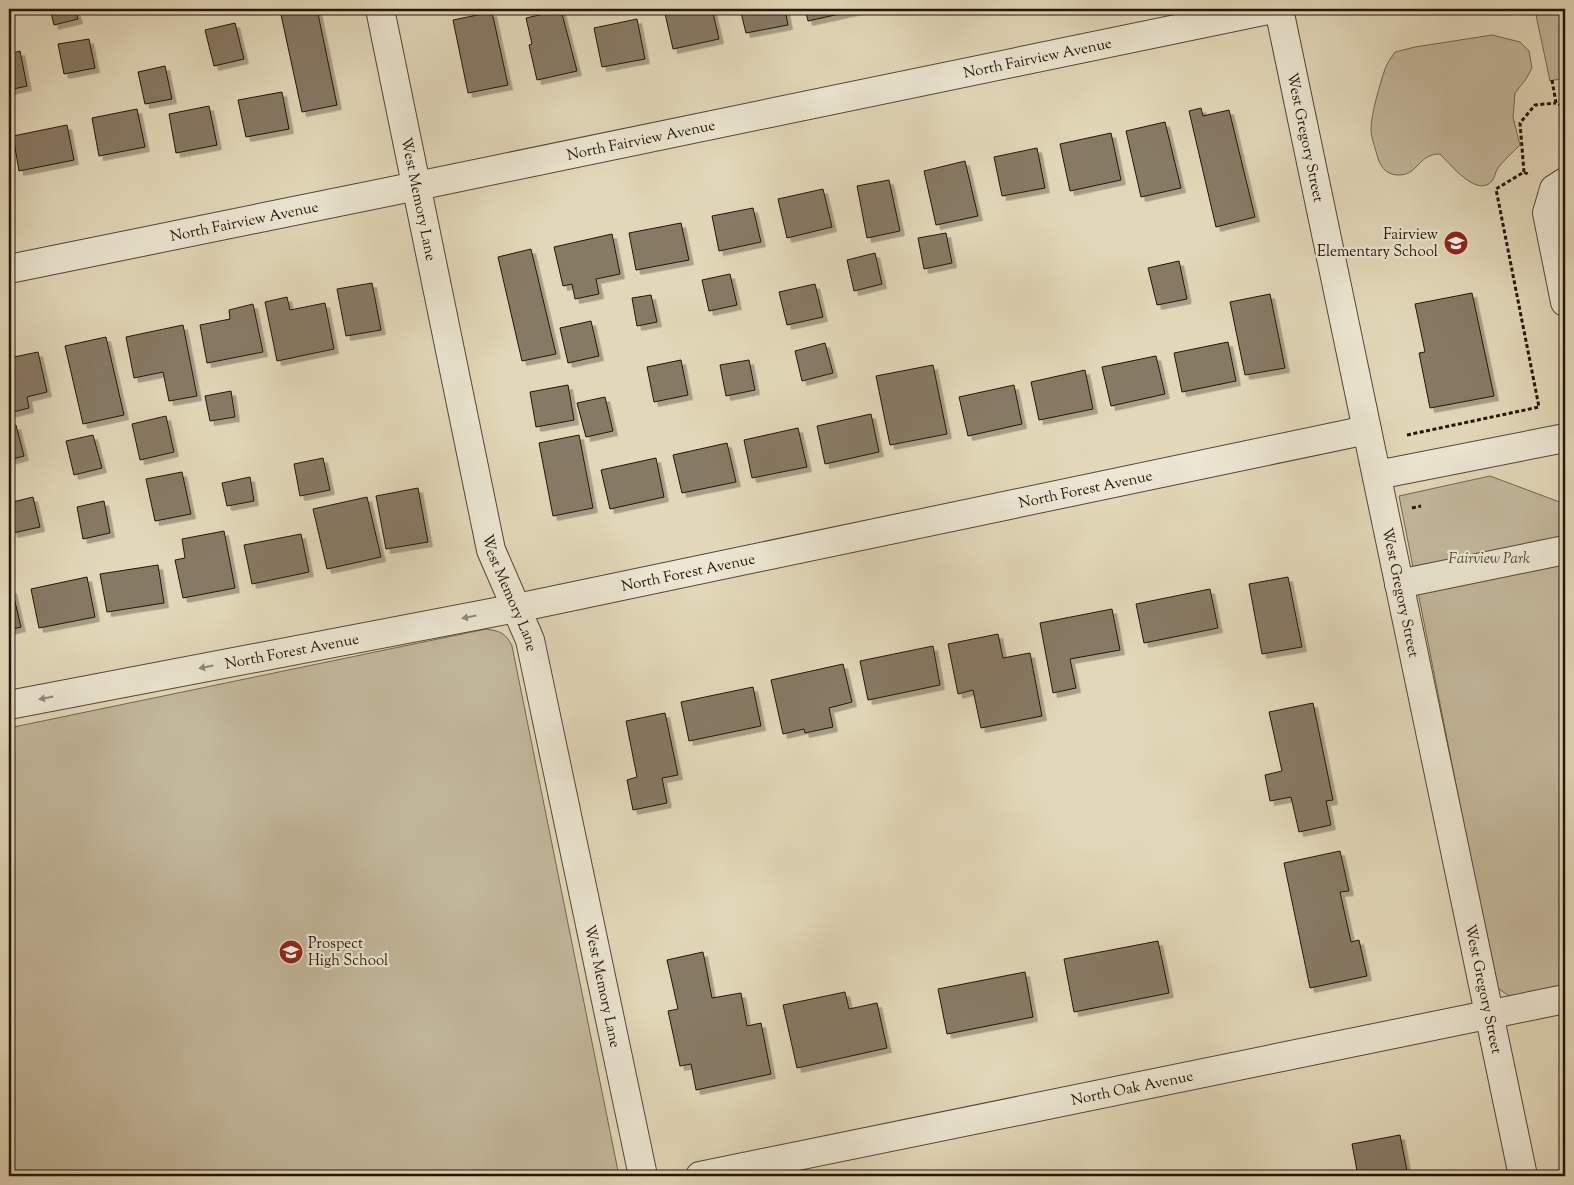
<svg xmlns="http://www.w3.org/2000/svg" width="1574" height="1185" viewBox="0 0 1574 1185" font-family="'Sorts Mill Goudy',serif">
<defs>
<filter id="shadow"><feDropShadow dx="4.5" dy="4.5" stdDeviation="0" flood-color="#0004"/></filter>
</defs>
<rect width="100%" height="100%" fill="#e2d8b9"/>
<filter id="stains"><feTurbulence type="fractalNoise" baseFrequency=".004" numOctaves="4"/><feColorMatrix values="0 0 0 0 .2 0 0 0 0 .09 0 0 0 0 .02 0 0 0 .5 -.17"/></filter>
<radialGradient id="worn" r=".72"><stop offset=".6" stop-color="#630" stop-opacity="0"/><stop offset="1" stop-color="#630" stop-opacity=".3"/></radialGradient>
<!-- green -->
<path fill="#c2b79b" stroke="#736652" d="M1565,9V78L1550,81L1536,15Z
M1492,35L1520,42L1529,51L1532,68L1526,79L1515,93L1513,117L1520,145C1513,152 1504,160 1498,168C1495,172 1495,179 1491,182C1476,197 1450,164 1440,154C1417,154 1419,176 1397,175C1385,174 1380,166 1377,155C1375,147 1371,138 1371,129C1371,114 1380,84 1385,69C1387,63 1391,58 1395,52L1415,47Z
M1490,476L1565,504V989L1512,998L1496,987L1399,496Z
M486,629C500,631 506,633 512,646L619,1176H9V728Z"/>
<!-- building -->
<path fill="#877a65" stroke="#241509" filter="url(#shadow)" d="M50,9H75L78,19L54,25Z
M285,9H317L337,105L302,112L280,10Z
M664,9H712L719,39L673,49Z
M740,9H785L788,25L746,33Z
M805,9H862L808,21Z
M561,10L577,71L537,80L529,45L532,44L526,18Z
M492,12L508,85L468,93L453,20Z
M637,19L645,59L602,67L594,28Z
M235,23L244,59L214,66L205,30Z
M89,39L95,68L64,74L58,44Z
M20,51L27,86L9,90V54Z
M165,66L172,99L145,104L138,72Z
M282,92L289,129L246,137L238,100Z
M209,106L217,145L176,153L169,114Z
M1201,108L1203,116L1229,110L1255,217L1216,227L1189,111Z
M137,109L145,147L99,156L92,118Z
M1165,122L1181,188L1141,197L1126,131Z
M67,125L74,160L19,171L13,136Z
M1111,133L1121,180L1070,191L1060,144Z
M1037,148L1045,188L1002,196L994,157Z
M965,161L978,216L936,225L924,171Z
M889,180L900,231L867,238L857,186Z
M823,189L832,227L787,238L778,199Z
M753,208L761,242L719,251L712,216Z
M681,223L689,260L636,270L629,233Z
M946,233L952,263L924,269L918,238Z
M612,234L620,274L596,279L599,294L575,299L572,284L563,286L554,247Z
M531,249L556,354L522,361L498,257Z
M875,253L882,284L854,291L847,260Z
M1179,261L1187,299L1157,305L1148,268Z
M730,274L737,305L709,311L702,280Z
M372,283L381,330L346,336L337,289Z
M815,284L823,317L787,325L779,292Z
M1472,293L1494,396L1430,408L1419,353L1425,352L1415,304Z
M1270,294L1285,368L1245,375L1230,302Z
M651,295L657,322L637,326L632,298Z
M287,297L290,310L325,303L334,349L277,361L265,302Z
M253,304L263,352L207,363L200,325L230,319L229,310Z
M591,321L599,356L568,363L560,328Z
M183,325L197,396L169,401L163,372L134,378L126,337Z
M106,337L124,415L83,424L65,346Z
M1228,342L1236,381L1182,392L1174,353Z
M825,343L833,373L802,381L795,351Z
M38,352L47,392L27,397L29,408L9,413V358Z
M1156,356L1165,394L1111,406L1102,367Z
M681,360L688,395L654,402L647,367Z
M749,360L755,390L726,396L720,365Z
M933,365L947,434L890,445L876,376Z
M1085,370L1093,409L1039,420L1031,382Z
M568,385L574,420L536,427L530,392Z
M1014,385L1022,424L968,436L959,397Z
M231,391L235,417L210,421L205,396Z
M605,397L613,431L586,437L577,403Z
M871,414L879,452L825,464L817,426Z
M166,416L174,452L140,460L132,424Z
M16,425L24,456L9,460V427Z
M798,428L807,467L752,478L744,440Z
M93,435L102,468L74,475L66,441Z
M579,435L593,508L553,516L539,443Z
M727,443L736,482L682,493L673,455Z
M323,458L330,490L300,496L294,464Z
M656,458L664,497L610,509L601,470Z
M182,472L191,514L155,521L146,479Z
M250,477L254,501L227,506L222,483Z
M418,488L428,542L386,549L376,496Z
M33,497L40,527L13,533L9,515V503Z
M367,497L381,557L327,569L313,509Z
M104,501L110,533L83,539L77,507Z
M224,531L235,588L183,598L175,560L185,558L182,539Z
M301,534L309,572L252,584L244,545Z
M158,565L164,603L107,612L100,574Z
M87,577L95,617L39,628L31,589Z
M1288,577L1302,647L1262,654L1249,584Z
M12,589L21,627L9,630V590Z
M1210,589L1218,628L1144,643L1136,604Z
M1112,609L1120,650L1070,659L1076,688L1053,693L1040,623Z
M998,634L1003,658L1030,653L1042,716L981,728L973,690L958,694L948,644Z
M933,646L940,685L868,700L860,661Z
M843,664L852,702L829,708L833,727L805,733L804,729L783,734L771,680Z
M753,687L761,726L689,741L681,702Z
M1313,703L1333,800L1326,801L1331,825L1299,832L1291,797L1270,801L1265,775L1282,771L1269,712Z
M665,713L678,775L662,778L667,803L633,810L627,780L637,777L626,721Z
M1340,851L1349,891L1340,892L1351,942L1359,940L1367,976L1310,988L1284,863Z
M1158,941L1169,993L1074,1012L1064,959Z
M703,952L712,998L741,993L747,1026L761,1023L771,1074L696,1090L691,1064L680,1066L668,1011L678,1009L667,960Z
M1025,972L1033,1017L947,1034L938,989Z
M845,992L849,1009L877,1003L887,1048L797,1068L783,1005Z
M1400,1135L1408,1176H1358L1352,1144Z"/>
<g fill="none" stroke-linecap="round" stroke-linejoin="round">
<defs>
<g id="minor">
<path id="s1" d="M380,9L491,550L530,640L643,1176"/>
<path id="s2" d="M1279,9L1523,1176"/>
<path d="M1565,182L1554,189L1547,213L1565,302"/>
<path id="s3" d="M9,269L417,186L1273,9"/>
<path d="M1377,475L1565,438"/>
<path d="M1399,584L1565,550"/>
<path id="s4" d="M9,705L517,608L1367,430"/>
<path id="s5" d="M700,1176L1565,999"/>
</g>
</defs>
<!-- minor casing -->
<use href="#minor" stroke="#544635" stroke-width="30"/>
<!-- path -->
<path stroke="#241509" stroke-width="3" stroke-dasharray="4 2.5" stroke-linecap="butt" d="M1552,80L1556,103L1565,107
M1524,172L1520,123L1535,105L1556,103
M1407,435L1539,407L1496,189L1524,172L1530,175
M1412,508L1421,506"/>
<!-- minor -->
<use href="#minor" stroke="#ece6d2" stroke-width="28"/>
</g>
<!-- one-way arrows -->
<defs><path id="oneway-solid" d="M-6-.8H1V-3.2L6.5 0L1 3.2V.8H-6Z" transform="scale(1.25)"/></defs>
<g fill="#928878">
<use href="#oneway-solid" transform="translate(469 617) rotate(169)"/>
<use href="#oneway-solid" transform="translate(206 667) rotate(169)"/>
<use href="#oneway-solid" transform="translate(46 698) rotate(169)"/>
</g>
<!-- icons -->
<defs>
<symbol id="school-disc" viewBox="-11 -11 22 22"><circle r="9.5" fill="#8f2418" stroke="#ece6d2"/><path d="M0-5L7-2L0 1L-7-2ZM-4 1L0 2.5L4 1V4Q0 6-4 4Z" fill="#fff"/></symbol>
</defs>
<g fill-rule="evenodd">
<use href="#school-disc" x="1442" y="229" width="28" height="28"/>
<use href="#school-disc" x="277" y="938" width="28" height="28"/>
</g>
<g text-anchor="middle" stroke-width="4.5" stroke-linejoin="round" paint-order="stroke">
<!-- street labels -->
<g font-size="15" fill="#241509" stroke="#ece6d2">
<text dy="5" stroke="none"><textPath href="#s3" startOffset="1050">North Fairview Avenue</textPath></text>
<text dy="5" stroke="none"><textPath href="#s2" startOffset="131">West Gregory Street</textPath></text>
<text dy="5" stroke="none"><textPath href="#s3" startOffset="645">North Fairview Avenue</textPath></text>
<text dy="5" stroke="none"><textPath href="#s1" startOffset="194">West Memory Lane</textPath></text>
<text dy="5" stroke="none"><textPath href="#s3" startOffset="240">North Fairview Avenue</textPath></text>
<text dy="5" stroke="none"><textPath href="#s4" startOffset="1098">North Forest Avenue</textPath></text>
<text dy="5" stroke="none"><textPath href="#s4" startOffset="692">North Forest Avenue</textPath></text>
<text dy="5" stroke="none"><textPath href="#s1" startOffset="599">West Memory Lane</textPath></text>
<text dy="5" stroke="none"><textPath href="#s2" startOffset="596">West Gregory Street</textPath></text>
<text dy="5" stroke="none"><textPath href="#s4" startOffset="288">North Forest Avenue</textPath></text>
<text dy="5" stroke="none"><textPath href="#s1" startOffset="1004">West Memory Lane</textPath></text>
<text dy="5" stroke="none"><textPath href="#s2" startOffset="1001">West Gregory Street</textPath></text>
<text dy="5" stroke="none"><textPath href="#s5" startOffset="441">North Oak Avenue</textPath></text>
</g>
<!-- poi labels -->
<g font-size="15" fill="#241509" stroke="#ece6d2" text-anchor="end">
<text x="1438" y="239">Fairview<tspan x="1438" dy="17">Elementary School</tspan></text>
<text x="308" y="948" text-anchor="start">Prospect<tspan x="308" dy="17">High School</tspan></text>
</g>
<!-- park labels -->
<g font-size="15" font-style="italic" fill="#534635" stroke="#ece6d2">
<text x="1489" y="563">Fairview Park</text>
</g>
</g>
<!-- margin -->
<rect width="1574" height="1185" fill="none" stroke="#e2d8b9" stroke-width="30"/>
<rect x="10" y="10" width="1554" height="1165" fill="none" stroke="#241509" stroke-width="2.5"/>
<rect x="15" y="15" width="1544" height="1155" fill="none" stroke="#241509"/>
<rect width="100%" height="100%" filter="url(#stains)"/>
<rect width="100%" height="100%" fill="url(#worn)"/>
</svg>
